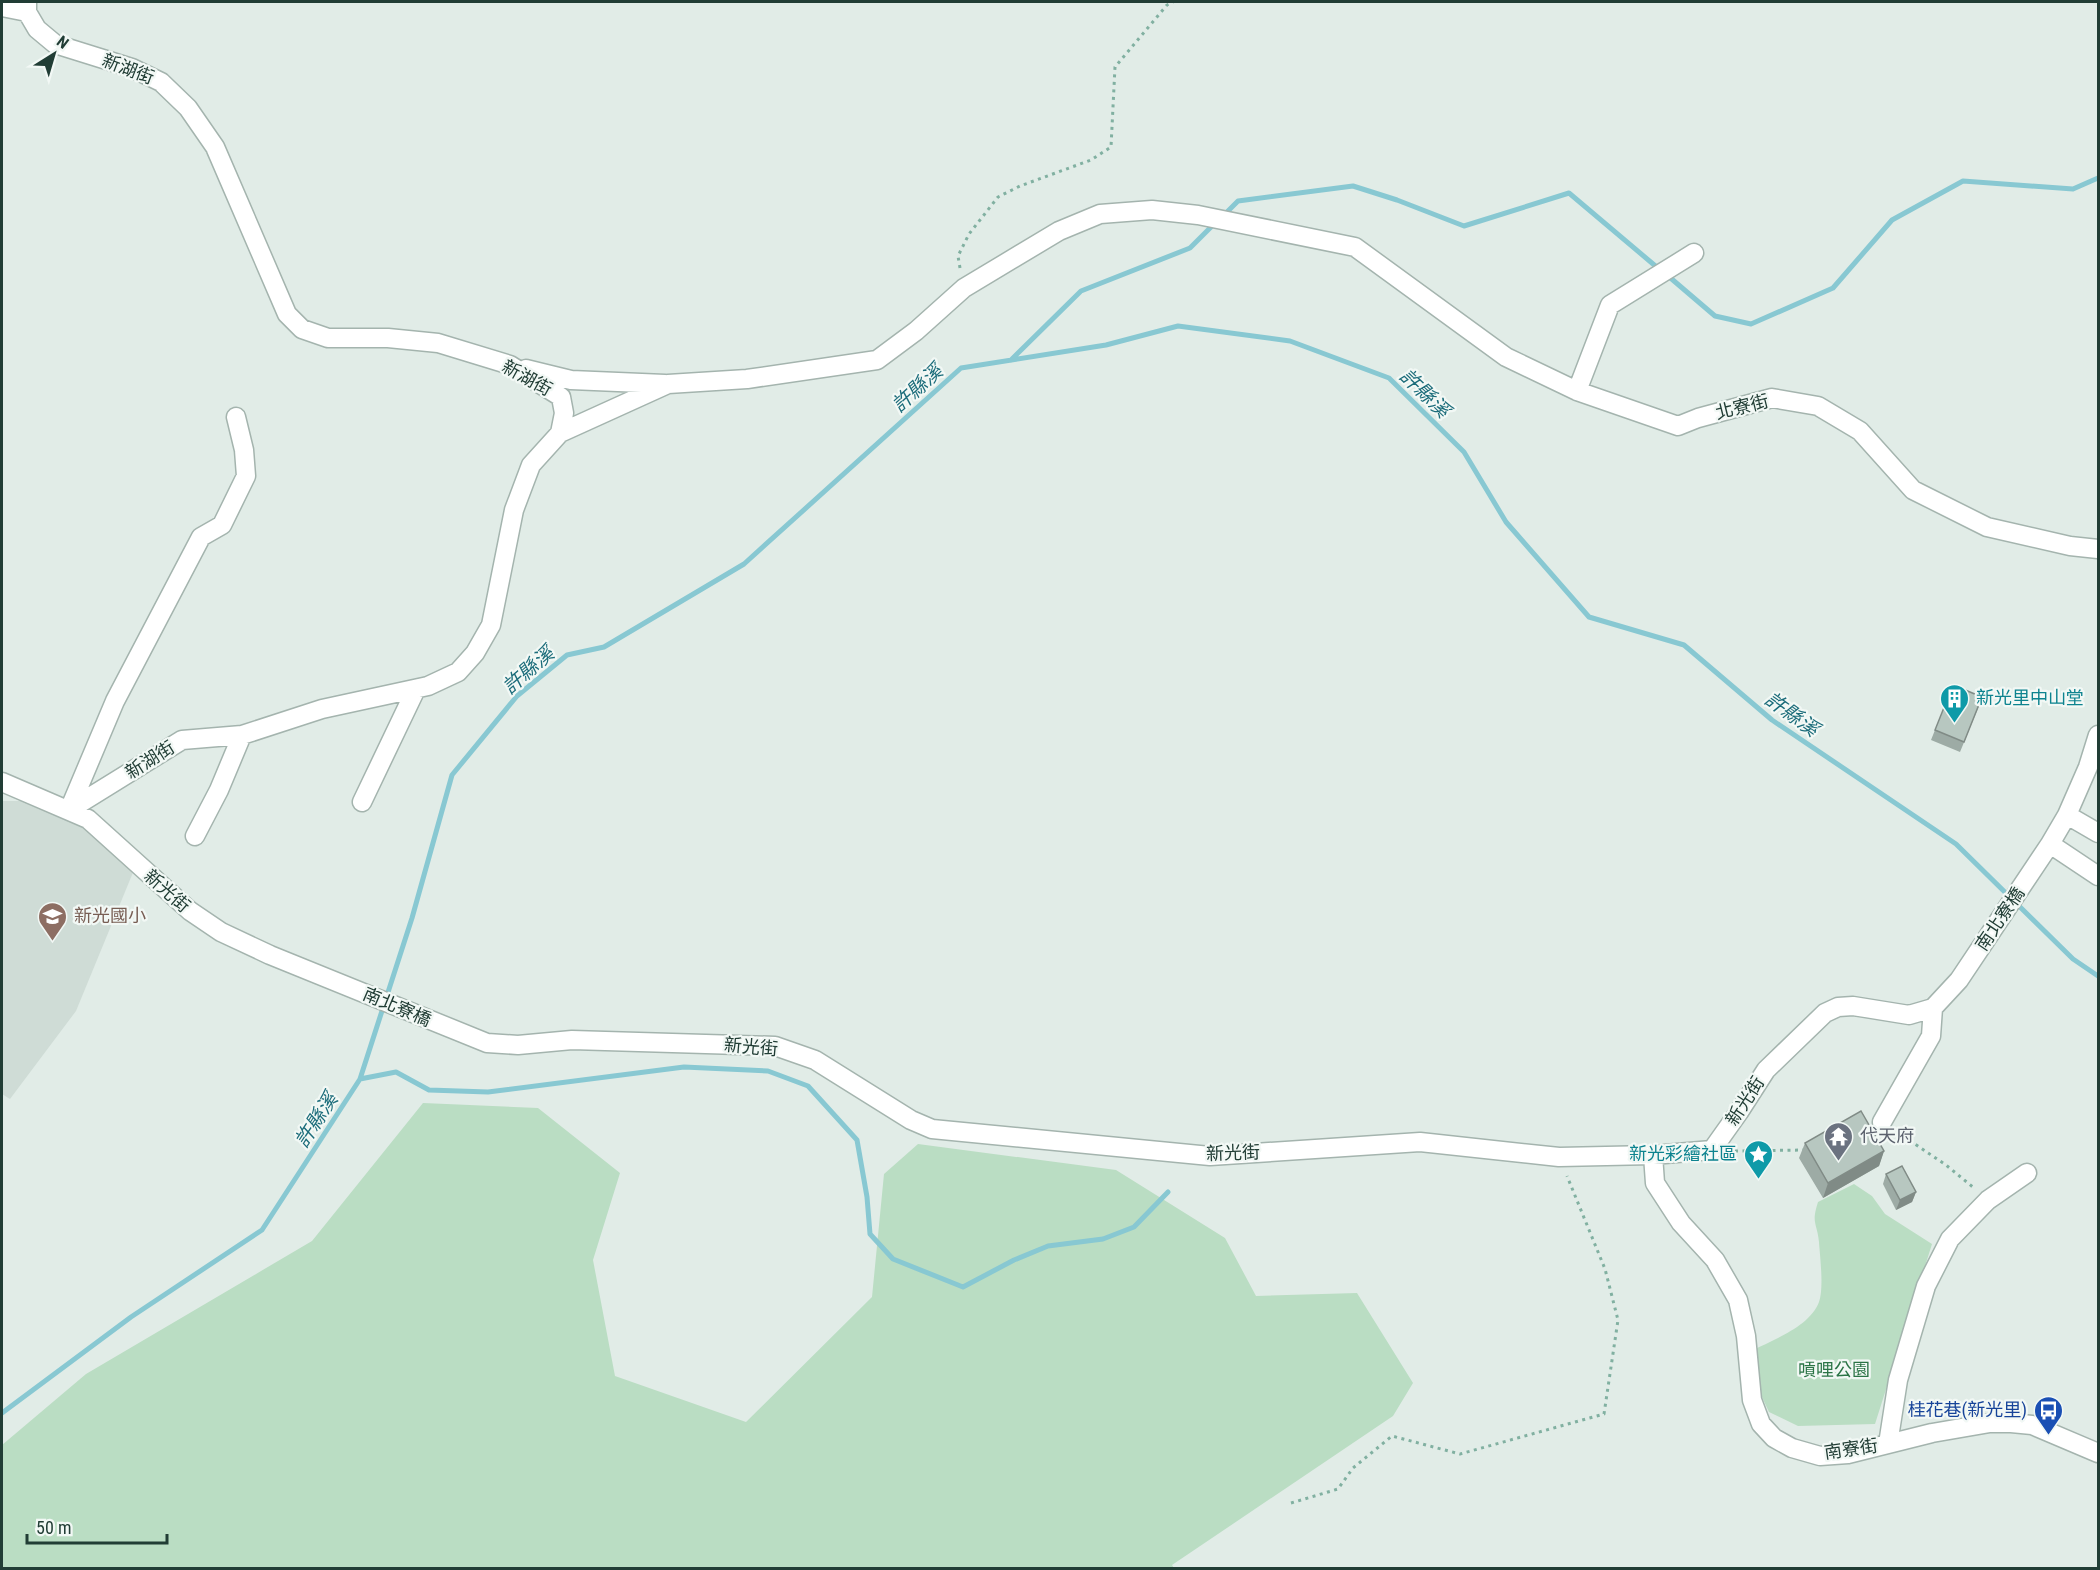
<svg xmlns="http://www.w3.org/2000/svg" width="2100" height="1570" viewBox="0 0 2100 1570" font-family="'Roboto Condensed','Noto Sans TC',sans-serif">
<rect width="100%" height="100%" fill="#e1ece7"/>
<!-- built -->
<path fill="#cfdcd6" d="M2,801H30L89,825L134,870L76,1011L10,1099L2,1094Z"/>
<!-- green -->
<path fill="#baddc3" d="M423,1103L538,1108L620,1173L593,1260L615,1376L746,1422L872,1297L884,1174L918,1144L1116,1170L1225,1238L1256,1296L1357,1293L1413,1383L1393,1416L1172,1565L1174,1568H2V1445L86,1374L312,1241Z
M1854,1184L1872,1196L1885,1214L1932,1244L1875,1424L1798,1426L1769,1412L1754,1380L1753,1350C1775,1339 1810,1326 1819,1302C1824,1288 1820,1257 1819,1242C1817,1222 1811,1224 1818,1202Z"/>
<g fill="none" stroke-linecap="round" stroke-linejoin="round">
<!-- stream -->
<path stroke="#88c8d2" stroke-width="5" d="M1223,216L1238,201L1353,186L1397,200L1464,226L1569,193L1659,269
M1667,275L1715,316L1751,324L1833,288L1892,220L1963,181L2073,189L2098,178
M1011,360L1081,291L1190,248L1216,222
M360,1079L396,1072L429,1090L488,1092L684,1067L768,1071L808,1086L857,1140L867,1197L870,1234L893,1259L963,1287L1014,1260L1048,1246L1103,1239L1134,1227L1168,1192
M2,1413L131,1317L262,1230L360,1079L412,918L452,775L517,696L567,655L604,647L744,564L961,368L1106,345L1178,326L1290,341L1389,378L1464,452L1506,522L1589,617L1684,645L1772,720L1956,844L2073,959L2098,976"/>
<defs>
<path id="minor" d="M27,2V12L37,29L55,44L132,68L161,82L188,108L215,147L287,314L302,329L328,338H388L438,343L510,365L561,397L564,413L560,433L531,465L514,510L491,625L475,653L458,672L428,686L322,709L242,735L182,740L69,810
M2,7L27,12
M526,369L571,380L665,384
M1577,391L1610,305L1694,253
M560,433L668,384L747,379L877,360L916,331L964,288L1059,231L1100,214L1152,210L1198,215L1355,247L1506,357L1577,391L1678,426L1698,418L1772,398L1818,406L1860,431L1913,490L1987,527L2070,546L2098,549
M2,782L88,819L190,911L221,932L270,955L487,1043L518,1045L572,1040L775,1046L815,1060L911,1120L932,1129L1210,1156L1420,1142L1559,1157L1653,1155L1712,1150L1739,1112L1766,1070L1825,1013L1838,1007L1853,1006L1909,1015L1933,1008L1959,980L2050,844L2067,815L2088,767L2098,735
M362,802L416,689
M69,810L115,701L201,537L222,525L246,476L244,450L236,417
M2067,815L2098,833
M195,836L219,790L242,735
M2050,844L2098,876
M1882,1122L1931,1036L1933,1008
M1653,1155L1655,1183L1681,1223L1715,1260L1738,1300L1746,1336L1752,1400L1761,1424L1774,1438L1792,1448L1820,1456L1848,1454L1932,1433L1990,1423H2011L2032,1425L2098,1453
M1888,1444L1898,1380L1926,1286L1950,1239L1988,1200L2027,1173"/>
</defs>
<!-- minor casing -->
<use href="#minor" stroke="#a4b4ae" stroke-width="21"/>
<!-- path -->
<path stroke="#81b0a1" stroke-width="3" stroke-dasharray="3 4.5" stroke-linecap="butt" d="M960,268L958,256L969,234L998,197L1020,186L1091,160L1111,147L1115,67L1167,5L1173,2
M1897,1132L1946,1165L1974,1188
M1735,1151L1806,1150
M1291,1503L1338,1489L1353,1468L1392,1436L1460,1454L1604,1414L1618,1320L1605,1269L1567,1176"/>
<!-- minor -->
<use href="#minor" stroke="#fff" stroke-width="18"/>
</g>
<!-- wall -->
<path fill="#9daba5" d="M1979,706L1960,752L1931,740L1935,730Z
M1805,1143L1884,1151L1879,1166L1823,1198L1799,1158Z
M1886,1174L1916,1192L1912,1202L1896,1210L1883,1184Z"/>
<!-- shaded-wall -->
<path fill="#808b86" d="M1884,1151L1879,1166L1823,1198L1828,1183Z
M1916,1192L1912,1202L1896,1210L1900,1200Z"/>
<!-- building -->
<path fill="#b7c7c0" stroke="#808b86" stroke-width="1.5" d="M1953,685L1982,697L1964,742L1935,730Z
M1861,1111L1884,1151L1828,1183L1805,1143Z
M1902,1166L1916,1192L1900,1200L1886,1174Z"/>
<!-- icons -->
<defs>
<symbol id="building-pin" viewBox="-11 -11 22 30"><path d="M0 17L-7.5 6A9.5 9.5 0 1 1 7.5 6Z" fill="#0f9aa8" stroke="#f2f8f5"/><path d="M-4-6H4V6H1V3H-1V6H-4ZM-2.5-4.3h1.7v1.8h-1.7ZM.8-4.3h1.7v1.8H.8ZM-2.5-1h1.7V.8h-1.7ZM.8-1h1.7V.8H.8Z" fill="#fff"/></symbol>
<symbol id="school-pin" viewBox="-11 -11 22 30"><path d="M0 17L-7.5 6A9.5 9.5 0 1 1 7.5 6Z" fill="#8d6e63" stroke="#f2f8f5"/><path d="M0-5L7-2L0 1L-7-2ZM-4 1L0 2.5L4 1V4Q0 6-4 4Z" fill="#fff"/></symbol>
<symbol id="temple-pin" viewBox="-11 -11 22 30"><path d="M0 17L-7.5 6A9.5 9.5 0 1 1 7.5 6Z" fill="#6b7280" stroke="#f2f8f5"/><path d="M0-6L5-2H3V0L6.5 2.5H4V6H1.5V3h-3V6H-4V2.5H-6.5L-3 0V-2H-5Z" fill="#fff"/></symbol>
<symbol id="sight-pin" viewBox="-11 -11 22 30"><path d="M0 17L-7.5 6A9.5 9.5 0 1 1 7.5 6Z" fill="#0f9aa8" stroke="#f2f8f5"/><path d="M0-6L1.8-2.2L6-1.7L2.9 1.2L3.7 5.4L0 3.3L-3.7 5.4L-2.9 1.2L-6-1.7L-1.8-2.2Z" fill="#fff"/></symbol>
<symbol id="bus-pin" viewBox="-11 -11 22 30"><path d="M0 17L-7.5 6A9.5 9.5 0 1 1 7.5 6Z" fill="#1a4fb4" stroke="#f2f8f5"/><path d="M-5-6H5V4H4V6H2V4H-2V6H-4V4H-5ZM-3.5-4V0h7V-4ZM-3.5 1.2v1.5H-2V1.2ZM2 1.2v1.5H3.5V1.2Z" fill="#fff"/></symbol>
</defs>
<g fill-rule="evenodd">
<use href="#building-pin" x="1938" y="682" width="33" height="45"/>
<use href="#school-pin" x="36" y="900" width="33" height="45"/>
<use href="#temple-pin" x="1822" y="1120" width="33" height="45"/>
<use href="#sight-pin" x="1742" y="1138" width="33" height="45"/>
<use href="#bus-pin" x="2032" y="1394" width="33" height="45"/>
</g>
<g text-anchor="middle" stroke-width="4.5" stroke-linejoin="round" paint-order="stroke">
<!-- street labels -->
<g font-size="18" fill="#213d35" stroke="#f2f8f5">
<text transform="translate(128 69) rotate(21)" y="6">新湖街</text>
<text transform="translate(527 378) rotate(29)" y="6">新湖街</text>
<text transform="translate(1742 407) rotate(-14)" y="6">北寮街</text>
<text transform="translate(150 760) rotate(-32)" y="6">新湖街</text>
<text transform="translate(167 891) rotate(41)" y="6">新光街</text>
<text transform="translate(2000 919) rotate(-56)" y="6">南北寮橋</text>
<text transform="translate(397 1007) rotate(23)" y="6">南北寮橋</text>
<text transform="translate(751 1047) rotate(5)" y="6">新光街</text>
<text transform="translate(1745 1101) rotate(-57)" y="6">新光街</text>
<text transform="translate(1233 1153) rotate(-2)" y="6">新光街</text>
<text transform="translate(1851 1449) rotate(-8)" y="6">南寮街</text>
</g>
<!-- culture labels -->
<g font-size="18" fill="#0d838f" stroke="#f2f8f5" text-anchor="start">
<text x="1976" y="704">新光里中山堂</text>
<text x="1737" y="1160" text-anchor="end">新光彩繪社區</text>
</g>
<!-- education labels -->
<g font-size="18" fill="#785e54" stroke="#f2f8f5" text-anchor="start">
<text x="74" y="922">新光國小</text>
</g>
<!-- worship labels -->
<g font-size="18" fill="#5b616d" stroke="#f2f8f5" text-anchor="start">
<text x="1860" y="1142">代天府</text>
</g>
<!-- park labels -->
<g font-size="18" fill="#2b7446" stroke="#f2f8f5">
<text x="1834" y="1376">嗊哩公園</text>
</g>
<!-- transit labels -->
<g font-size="18" fill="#164399" stroke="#f2f8f5" text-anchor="end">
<text x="2027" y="1416">桂花巷(新光里)</text>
</g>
<!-- water labels -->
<g font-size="20" font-style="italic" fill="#1b6c7a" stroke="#f2f8f5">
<text transform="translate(917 388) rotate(-42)" y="7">許縣溪</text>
<text transform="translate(1425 393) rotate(44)" y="7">許縣溪</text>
<text transform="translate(528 670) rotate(-41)" y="7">許縣溪</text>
<text transform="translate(1792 714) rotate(36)" y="7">許縣溪</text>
<text transform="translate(316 1120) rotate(-57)" y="7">許縣溪</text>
</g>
</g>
<!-- border -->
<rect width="2100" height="1570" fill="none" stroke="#213d35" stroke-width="6"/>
<!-- north arrow -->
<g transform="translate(54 54) rotate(37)" stroke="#f2f8f5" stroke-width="4.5" paint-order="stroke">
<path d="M0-4.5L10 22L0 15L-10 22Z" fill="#213d35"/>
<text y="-9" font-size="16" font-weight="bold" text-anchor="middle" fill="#213d35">N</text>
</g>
<!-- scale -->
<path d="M27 1534v9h140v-9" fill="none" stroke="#213d35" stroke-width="3"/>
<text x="36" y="1534" font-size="18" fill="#213d35" stroke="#f2f8f5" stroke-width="4.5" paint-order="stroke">50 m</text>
</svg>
